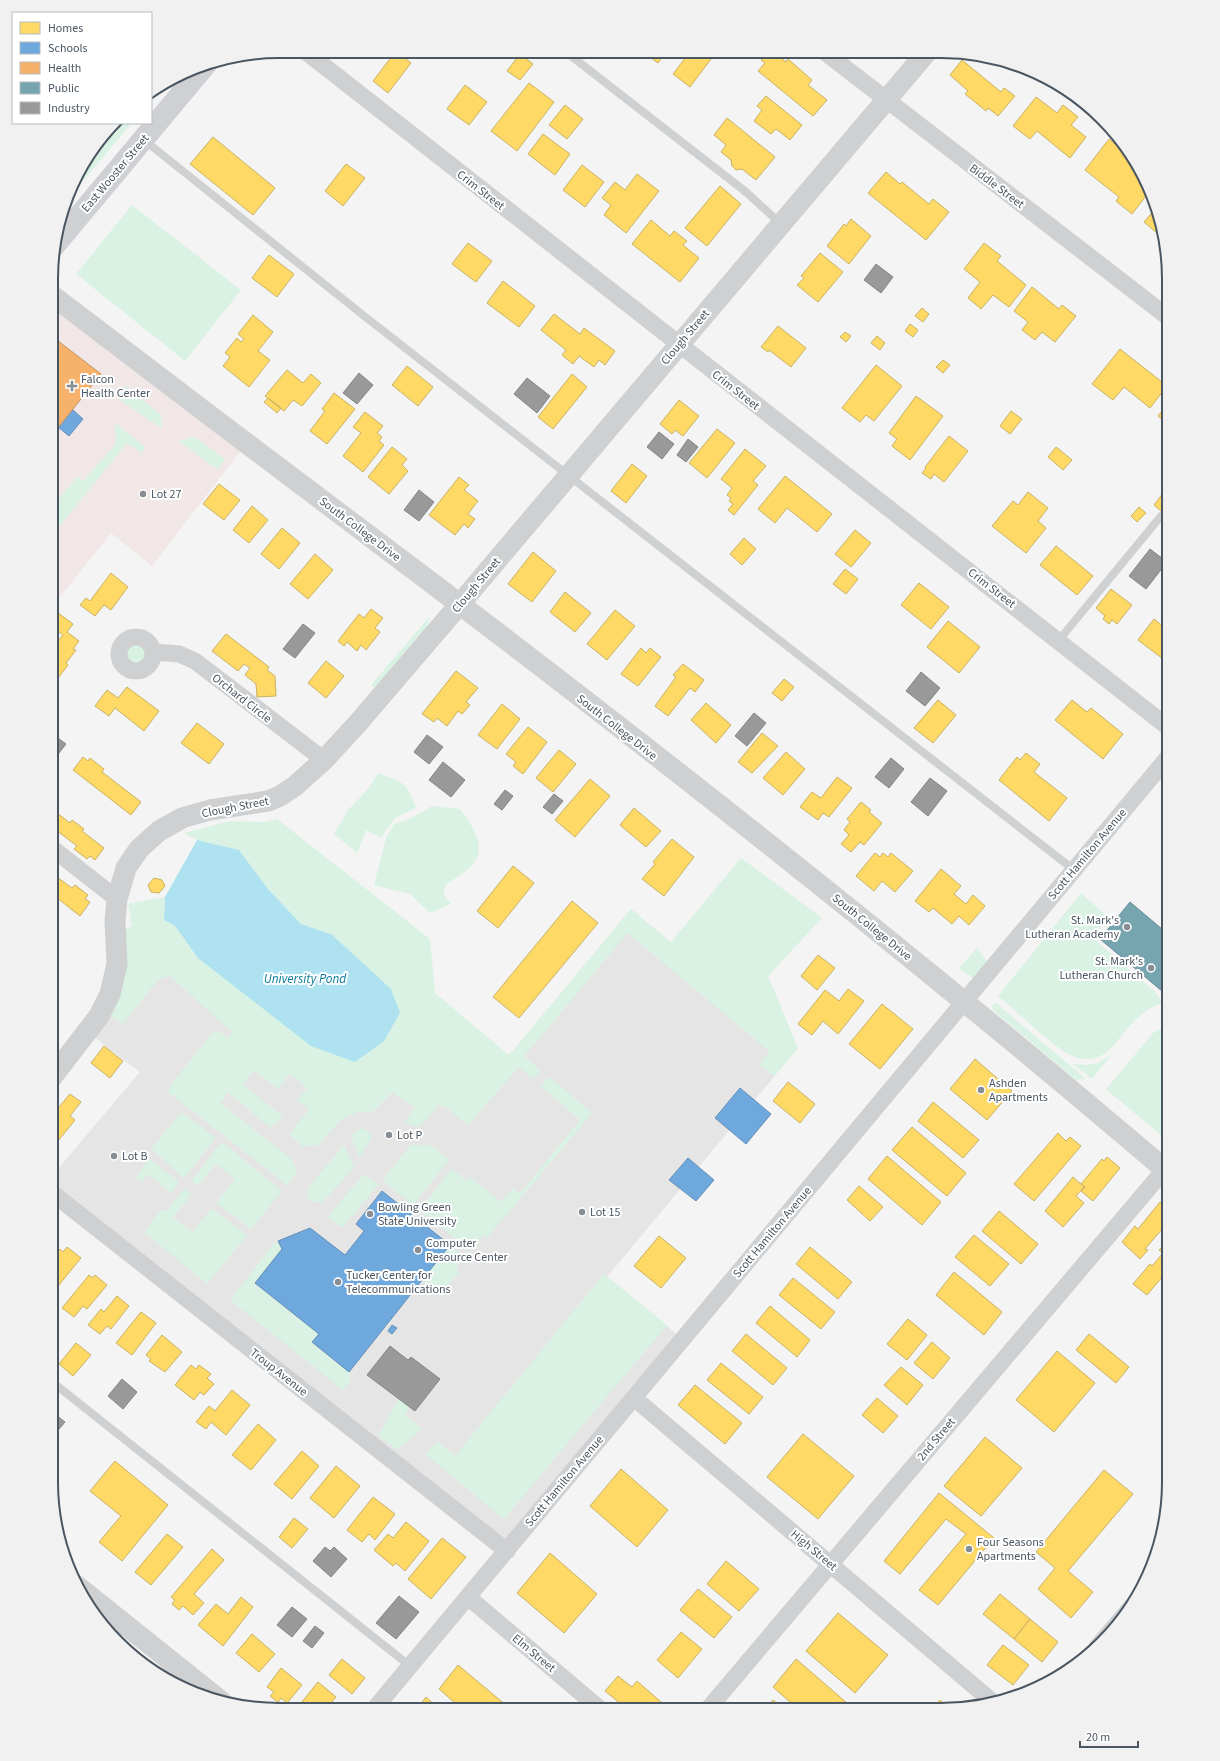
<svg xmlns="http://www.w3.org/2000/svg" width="1220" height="1761" viewBox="0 0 1220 1761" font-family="'Source Sans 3',sans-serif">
<rect width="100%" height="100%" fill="#f4f4f4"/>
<!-- education -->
<path fill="#e6e5e6" d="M631,909L798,1048L607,1277L683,1339L507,1551L51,1192V1177L140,1072L87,1032L99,1016L116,935L132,926L354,1091L510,1055Z"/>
<!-- medical -->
<path fill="#f1e7e6" d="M53,296L246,444L152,566L111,533L52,607Z"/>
<!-- green -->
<path fill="#d9f2e3" d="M116,123H132L71,195L81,165Z
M132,205L241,290L185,361L76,274Z
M124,385L162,416L161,428L117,398Z
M115,423L145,447L142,453L127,443L53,534V506L77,477L83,481L116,444Z
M194,437L225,459L218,470L179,441Z
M430,616L426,628L374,688L371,685Z
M123 654a12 12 0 1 1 24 0a12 12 0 1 1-24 0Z
M378,773C403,782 407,782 416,808L395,818L381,838L366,830L357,853L334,834L348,810L368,789Z
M432,806L460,809C470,823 486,843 475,861C470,870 455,878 446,884L443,894L451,904L430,913L410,894L374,885L386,838L394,824L410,819Z
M277,819L430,939L435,993L509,1055L631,909L671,942L741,858L822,918L768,976L798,1048L774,1076L759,1065L770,1052L628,933L524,1056L541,1071L533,1079L519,1067L468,1125L446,1107L439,1105L419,1127L412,1126L405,1121L415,1108L393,1092L373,1112H357L341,1120L317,1146H302L289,1135L309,1109L297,1100L307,1088L290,1074L278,1089L254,1070L243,1084L283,1117L270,1128L228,1092L220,1103L290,1158L295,1165L296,1174L287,1185L168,1092L174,1081L212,1033L220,1031L227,1038L232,1032L170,976L158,980L123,1024L109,1014L123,931L132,926L128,904L165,897L164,920L175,926L198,958L331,934L301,924L268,889L239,850L197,840L184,833L231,821L263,822Z
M1081,893L1108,917L1093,938L1154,991L1163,1003C1141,1010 1129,1026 1115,1044C1087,1076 1062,1051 1037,1030C1024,1019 1011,1007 998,996Z
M977,948L988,963L979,977H971L959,968Z
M996,1003L1086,1079L1076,1080L994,1011L991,1006Z
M1169,1027V1142L1106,1089L1154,1032L1162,1028Z
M1112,1054L1092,1079L1073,1064L1087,1065L1098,1063Z
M549,1077L592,1113L487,1238L484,1235L471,1251L419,1210L452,1169L467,1181L470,1177L501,1202L513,1188L520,1194L580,1120L541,1086Z
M181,1112L216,1138L184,1178L151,1149Z
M360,1128L366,1130L372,1137L359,1158L351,1136Z
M222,1142L282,1191L251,1229L216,1203L235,1179L216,1164L198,1186L192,1180Z
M344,1145L354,1167L323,1202H312L308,1197V1188Z
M411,1145H431L449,1160L413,1205L382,1180Z
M149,1159L179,1182L171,1193L148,1174L142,1182L136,1177Z
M364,1174L378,1185L342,1228L328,1217Z
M184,1189L192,1194L173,1217L192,1232L212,1208L247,1236L207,1284L145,1233L160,1210L167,1211Z
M278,1241L282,1249L255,1284L319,1334L312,1343L349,1372L351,1380L343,1390L230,1300L275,1242Z
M450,1245L465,1257L456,1269L459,1272L439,1297L422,1281Z
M604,1274L667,1325L504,1519L425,1454L438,1442L455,1456Z
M399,1399L410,1407L405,1415L422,1429L397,1450L378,1435Z"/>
<!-- water -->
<path fill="#aee2f0" d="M197,840L239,850L268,889L301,924L331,934L391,989L400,1013L384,1041L355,1062L311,1046L198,958L175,926L164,920L165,897Z"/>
<!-- homes -->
<path fill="#ffd966" stroke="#c9b264" d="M396,51L411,63L388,93L373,81Z
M643,52H666L658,63Z
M688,52H711L714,55L690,87L673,74L689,53Z
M768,52H774L786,62L788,59L812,80L808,85L827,100L813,116L758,71L765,63L761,60Z
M520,54L533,64L520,80L507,71Z
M962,60L1001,92L1004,88L1015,96L998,116L988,108L986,111L965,94L968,91L950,75Z
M529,83L554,102L517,151L491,131Z
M465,85L487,102L469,125L447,109Z
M766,96L802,125L790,140L776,129L771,134L754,121L762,110L757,106Z
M1036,97L1057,113L1063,105L1078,117L1071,125L1086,137L1070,158L1037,131L1030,139L1013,126Z
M565,105L583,119L567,139L549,125Z
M727,118L775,157L756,180L742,169L736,170L732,166L731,160L721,152L726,145L714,135Z
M543,134L570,154L555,175L528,154Z
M213,137L275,188L253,215L190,164Z
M1109,139L1132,158L1135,163L1131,169L1147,182L1150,191L1132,214L1116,201L1119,197L1085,170Z
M346,164L365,178L343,206L325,191Z
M582,165L604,182L585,207L563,190Z
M886,172L900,184L902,182L929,204L933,199L949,212L926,240L868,193Z
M637,174L659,191L626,233L604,215L611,205L602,198L615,182L625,190Z
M720,186L741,204L707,246L685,228Z
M1156,208L1165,234L1164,239L1144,222Z
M851,219L871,236L849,264L827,246L844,224L846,226Z
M651,220L670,236L674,231L687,241L683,245L699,258L680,282L632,244Z
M468,243L492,261L476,282L452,264Z
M984,243L1001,256L997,261L1026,285L1009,307L993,295L981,309L968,298L980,282L964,269Z
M820,253L843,272L818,302L797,285L804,278L801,276Z
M269,255L294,274L277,297L252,278Z
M503,281L535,306L519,327L487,303Z
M1032,287L1059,309L1062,305L1076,316L1055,342L1042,332L1035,340L1022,330L1028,322L1014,311Z
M922,308L929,314L923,322L915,316Z
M554,314L580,334L584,328L615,351L605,365L599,360L594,367L579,356L573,364L562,355L566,350L541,330Z
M253,315L273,332L258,351L270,360L249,387L223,366L230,357L225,353L237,338L241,342L244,339L238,334Z
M910,324L918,330L913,337L905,331Z
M778,326L806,348L791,367L769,350L768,352L761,347Z
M845,332L851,336L846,342L840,337Z
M877,336L885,343L880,350L871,343Z
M1120,349L1167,386L1150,408L1124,387L1113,400L1092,384Z
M943,360L950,365L943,373L936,367Z
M876,365L902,386L874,421L866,415L860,422L842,408Z
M407,366L433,387L418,406L392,385Z
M287,370L303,383L311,374L321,383L302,406L293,400L284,411L265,396Z
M572,374L587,387L553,429L538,417Z
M334,393L355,409L327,444L310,431L325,411L322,409Z
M916,396L943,416L910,460L892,446L897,439L889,433Z
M268,398L281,408L277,413L264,402Z
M679,400L699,416L683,436L675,430L672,434L660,424Z
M1169,402V425L1158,416Z
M1011,411L1022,419L1010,434L1000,426Z
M365,412L383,426L377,433L382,437L379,441L384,445L363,472L343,456L361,433L353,427Z
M1169,428V442L1163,437Z
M717,429L735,443L707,478L689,463Z
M949,436L968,451L944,482L934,474L931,479L922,473L926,468L925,467Z
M392,447L407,459L402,465L408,471L389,494L368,477Z
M1056,447L1072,460L1063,470L1048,457Z
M745,449L766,466L753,481L758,485L734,515L728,510L733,504L729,501L731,498L727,495L732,488L721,479Z
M632,464L647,476L626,503L611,491Z
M785,476L832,514L817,532L787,508L775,523L758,509Z
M459,477L469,485L464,490L478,501L468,514L475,519L468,528L464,524L455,535L429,515Z
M219,484L240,500L224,520L203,504Z
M1028,492L1048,508L1038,521L1046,528L1026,553L992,526L1013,501L1018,505Z
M1163,493L1169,497V501L1161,511L1154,505Z
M252,506L268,520L249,543L233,530Z
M1139,507L1146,513L1137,522L1131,516Z
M282,528L300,543L279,569L261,554Z
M855,530L871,543L851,567L835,554Z
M744,538L756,549L742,565L730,554Z
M1056,546L1093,576L1077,595L1040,565Z
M533,552L556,571L532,602L508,584Z
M315,554L333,570L308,599L290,584Z
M845,569L858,579L846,594L833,584Z
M111,573L128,587L111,610L104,605L95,616L80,605L86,598L90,601Z
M919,583L949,607L931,629L901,605Z
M1111,589L1132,605L1117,624L1112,620L1109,624L1103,619L1105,616L1096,608Z
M565,592L591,613L575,632L550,612Z
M371,609L383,618L375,628L380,632L366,650L361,645L357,651L347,642L344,646L338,641L359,614L364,618Z
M615,610L635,626L607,660L587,644Z
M57,612L73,624L67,632L79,641L73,649L76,650L66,663L68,665L52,686V648L63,635L52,627V618Z
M1154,619L1169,631V660L1167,662L1138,640Z
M948,621L980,647L959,673L927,647Z
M226,634L269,667L267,670L275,676L276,696L257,697L256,684L245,675L250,668L244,664L238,671L212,651Z
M641,648L646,653L650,648L661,657L638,686L621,674Z
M326,661L344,676L326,698L308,683Z
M683,664L704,680L695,692L690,688L668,716L655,706L676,677L673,675Z
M456,671L478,688L466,702L470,705L462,714L458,711L447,726L437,718L434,722L422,714Z
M784,679L794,687L782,701L772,693Z
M127,687L159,711L144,731L115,708L109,716L95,706L107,690L118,698Z
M938,700L956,715L933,743L914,728Z
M1072,700L1087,712L1091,708L1123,734L1103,759L1055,720Z
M706,703L731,725L716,743L691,720Z
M502,704L520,719L497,749L478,735Z
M197,723L224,744L209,764L181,743Z
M528,727L547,742L523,774L513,766L516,762L506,754Z
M762,733L778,746L752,773L738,762Z
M559,750L576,764L553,792L536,778Z
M786,752L805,769L783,795L763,778Z
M1026,753L1040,764L1034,772L1067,798L1049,821L999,780L1017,757L1020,760Z
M83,757L88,761L90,758L104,769L102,772L141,802L131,815L73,770Z
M837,777L852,788L829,817L823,813L818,820L800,807L812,792L821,798Z
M590,779L610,796L575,837L555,820Z
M861,802L871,810L869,812L882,823L864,845L860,842L851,852L841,844L849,835L844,830L850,822L847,819Z
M634,808L661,831L646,847L620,825Z
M52,809L70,823L72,820L84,829L82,831L104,848L95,860L90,856L87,859L74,849L77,846L56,830L53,833L52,832Z
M672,839L694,857L664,896L642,879L655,864L653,862Z
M875,853L880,857L883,853L888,857L891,853L913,871L895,892L882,881L874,891L856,876Z
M513,866L534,883L498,928L477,911Z
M52,868L57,872L54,875L72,888L75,885L88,895L85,899L90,902L80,916L52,894Z
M941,869L961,886L954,894L966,904L973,895L985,906L969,925L959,916L952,924L933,908L929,912L915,901Z
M154,878L162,880L165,886L159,893L151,892L148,885Z
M572,901L598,923L519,1018L493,997Z
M818,955L835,968L817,990L801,976Z
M848,989L864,1001L838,1034L823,1021L812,1035L798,1024L825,990L839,1001Z
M882,1004L913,1029L880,1069L849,1044Z
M104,1046L123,1061L110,1078L91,1063Z
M975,1059L1012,1091L987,1120L950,1089Z
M788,1082L815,1104L800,1123L773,1101Z
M70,1094L81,1102L70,1116L75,1120L54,1146L52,1144V1110L56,1104L59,1107Z
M933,1102L979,1140L963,1158L918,1121Z
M912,1127L966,1173L947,1196L892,1150Z
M1058,1133L1066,1141L1070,1137L1081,1146L1034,1201L1014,1184Z
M887,1156L941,1202L922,1225L868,1179Z
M1107,1157L1120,1168L1093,1201L1081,1191L1085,1187L1081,1184L1102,1159L1104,1161Z
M1073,1177L1084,1187L1076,1196L1084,1203L1063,1227L1045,1211Z
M859,1186L883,1207L870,1221L847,1200Z
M1160,1202L1169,1209V1221L1145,1249L1148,1250L1140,1259L1122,1242L1135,1226L1138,1229Z
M999,1211L1038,1244L1021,1264L982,1231Z
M974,1235L1009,1264L990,1286L955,1257Z
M659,1236L686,1258L661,1288L634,1266Z
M1169,1239V1269L1147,1295L1133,1284L1150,1264L1152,1266L1163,1253L1159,1250Z
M67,1247L81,1258L54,1291L51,1289V1260L60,1249L63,1252Z
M810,1247L852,1282L838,1299L796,1264Z
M954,1272L1002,1312L984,1335L936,1295Z
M89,1275L93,1278L95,1275L107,1285L87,1309L83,1306L74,1317L62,1308Z
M793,1278L835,1312L821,1329L779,1295Z
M117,1296L129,1306L111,1329L107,1326L100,1334L88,1325L101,1309L104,1312Z
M770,1306L810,1340L797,1357L756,1323Z
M141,1312L156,1323L132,1355L116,1343Z
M908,1319L927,1335L907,1360L887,1344Z
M746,1334L787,1368L773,1385L732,1351Z
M1089,1334L1129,1367L1116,1383L1076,1350Z
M162,1335L182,1352L165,1372L149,1361L151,1359L146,1355Z
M932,1342L950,1358L933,1379L914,1363Z
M76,1343L91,1355L73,1376L59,1364Z
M1057,1351L1095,1383L1054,1432L1016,1400Z
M721,1363L763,1397L749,1414L707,1380Z
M191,1365L196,1369L199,1365L211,1374L207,1378L214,1384L204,1395L200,1392L194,1400L175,1385Z
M901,1367L923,1385L907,1405L884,1385Z
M695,1385L742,1423L725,1444L678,1405Z
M232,1390L250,1405L226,1435L211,1422L206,1429L196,1422L209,1406L215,1411Z
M877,1398L898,1416L883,1433L862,1415Z
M258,1424L276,1440L251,1470L232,1455Z
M803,1434L854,1476L818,1519L767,1477Z
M985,1437L1022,1468L981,1516L944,1486Z
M302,1451L319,1466L292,1499L274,1484Z
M115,1461L168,1505L122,1561L99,1542L121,1516L90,1491Z
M336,1466L360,1486L334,1518L310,1498Z
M621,1469L668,1510L637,1547L590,1506Z
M1104,1470L1133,1494L1068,1571L1093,1592L1071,1618L1038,1589L1055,1568L1036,1552Z
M939,1493L994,1538L938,1605L919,1590L966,1534L946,1519L900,1574L884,1561Z
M373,1497L395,1514L375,1540L369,1534L362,1542L347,1530Z
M294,1518L308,1529L292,1548L279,1537Z
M406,1522L429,1541L405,1571L396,1563L393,1566L374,1550L388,1534L393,1538Z
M167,1534L183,1547L151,1585L135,1572Z
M442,1538L466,1557L431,1599L408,1579Z
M212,1549L224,1560L194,1594L204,1603L193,1615L183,1606L179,1610L172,1604L175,1600L171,1597Z
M550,1553L597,1594L564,1633L517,1593Z
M726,1561L759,1589L739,1611L707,1584Z
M698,1589L732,1617L714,1638L680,1610Z
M1000,1594L1030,1619L1014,1639L983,1614Z
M241,1597L253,1607L223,1646L198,1625L216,1604L228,1614Z
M838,1613L888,1655L855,1693L806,1651Z
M1030,1619L1058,1642L1042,1662L1014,1639Z
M681,1632L702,1649L678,1678L657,1660Z
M252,1634L275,1654L259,1672L236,1653Z
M1003,1645L1029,1665L1013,1685L987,1665Z
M342,1659L365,1678L352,1694L329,1675Z
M796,1659L847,1703L841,1710H799L773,1687Z
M458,1665L507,1706L504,1709H462L439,1689Z
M281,1668L302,1685L287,1703L281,1698L278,1702L270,1696L274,1692L267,1687Z
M618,1676L632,1687L637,1681L669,1709H627L605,1691Z
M318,1682L336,1697L327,1708H297Z
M426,1697L439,1709H417Z
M773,1700L785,1710H765Z
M940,1700L951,1709L932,1710Z"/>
<!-- schools -->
<path fill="#6fa8dc" stroke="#648fb7" d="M73,410L83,419L69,436L58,427Z
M740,1088L771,1114L746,1144L715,1118Z
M688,1158L714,1180L696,1201L669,1180Z
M382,1191L450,1245L349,1372L312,1342L319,1334L255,1283L282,1249L278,1241L310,1228L345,1255L364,1231L356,1224Z
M392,1325L397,1328L392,1334L388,1331Z"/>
<!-- health -->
<path fill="#f6b26b" stroke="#c29668" d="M53,337L101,374L53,434Z"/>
<!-- public -->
<path fill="#76a5af" stroke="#698d98" d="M1130,902L1169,935V997L1100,939Z"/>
<!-- industry -->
<path fill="#999" stroke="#818588" d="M876,264L893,277L881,293L864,280Z
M359,373L373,385L357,404L343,393Z
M527,378L550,396L537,413L514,394Z
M659,432L674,444L662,459L647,447Z
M688,439L698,447L686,462L677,455Z
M419,490L434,502L419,521L404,510Z
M1150,549L1167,562L1146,589L1129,576Z
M303,624L315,633L295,658L283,649Z
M921,672L940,688L925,706L906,691Z
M754,713L766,723L747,746L735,736Z
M427,735L443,747L429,764L414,752Z
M58,738L66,744L52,762V745Z
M891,758L904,769L889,788L875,777Z
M443,762L465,780L451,797L429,780Z
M930,778L947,791L928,816L911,802Z
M505,790L513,796L502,810L494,804Z
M554,794L563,801L552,814L543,807Z
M390,1346L408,1360L411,1357L440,1379L415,1411L367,1375Z
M122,1379L137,1392L123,1409L108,1396Z
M51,1411L65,1422L54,1435L51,1432Z
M325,1547L330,1551L334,1547L347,1559L331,1577L313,1561Z
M399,1596L419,1612L396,1639L376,1623Z
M292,1607L307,1619L292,1637L277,1625Z
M315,1626L324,1633L312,1648L303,1641Z"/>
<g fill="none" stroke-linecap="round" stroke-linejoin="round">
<!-- service -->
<path stroke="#ced0d2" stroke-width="8" d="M566,52L746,192L781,224
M144,140L368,319L1074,870
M1059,640L1161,516
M51,1381L410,1666"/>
<!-- minor -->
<path stroke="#ced0d2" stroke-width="17" d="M305,51L1169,728
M826,53L1169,318
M119 654a17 17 0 1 1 34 0a17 17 0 1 1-34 0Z
M154,652L179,654L195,661L324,760
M52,848L117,899
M51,1192L507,1551
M634,1398L994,1703
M468,1597L600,1709
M1097,1647L1132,1606
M375,1708L1169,756
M708,1709L1165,1169"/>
<!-- tertiary -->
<path stroke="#ced0d2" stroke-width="21" d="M53,296C183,396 314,494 445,593C691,780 934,972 1169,1173
M52,1077L99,1016L110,994L117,964L115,921L117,899L126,868L139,849L159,831L182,818L210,810L268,801L280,796L295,786L324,760L358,723L459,605L926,53
M77,1586L222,1702"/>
<!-- secondary -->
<path stroke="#ced0d4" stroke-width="22" d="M54,246L207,63"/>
</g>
<!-- markers -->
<g fill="#868d94" stroke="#fff" stroke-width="1.5">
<path d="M70 380h4v4h4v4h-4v4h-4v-4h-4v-4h4z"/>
<circle cx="143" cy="494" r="4"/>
<circle cx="1127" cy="927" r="4"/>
<circle cx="1151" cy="968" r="4"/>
<circle cx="981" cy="1090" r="4"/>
<circle cx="389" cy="1135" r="4"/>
<circle cx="114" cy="1156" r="4"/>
<circle cx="582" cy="1212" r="4"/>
<circle cx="370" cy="1214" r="4"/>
<circle cx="418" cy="1250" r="4"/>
<circle cx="338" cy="1282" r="4"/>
<circle cx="969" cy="1549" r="4"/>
</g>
<g text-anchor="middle" stroke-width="4" stroke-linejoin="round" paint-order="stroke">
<!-- street labels -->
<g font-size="12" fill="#4a5661" stroke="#fff">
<text transform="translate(115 173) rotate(-50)" y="4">East Wooster Street</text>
<text transform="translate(997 186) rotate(37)" y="4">Biddle Street</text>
<text transform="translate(481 190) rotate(38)" y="4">Crim Street</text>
<text transform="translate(685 337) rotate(-50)" y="4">Clough Street</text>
<text transform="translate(736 390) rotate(38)" y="4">Crim Street</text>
<text transform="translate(360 529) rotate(37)" y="4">South College Drive</text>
<text transform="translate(476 585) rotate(-50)" y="4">Clough Street</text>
<text transform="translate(992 588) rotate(38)" y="4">Crim Street</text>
<text transform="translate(242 698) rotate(38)" y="4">Orchard Circle</text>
<text transform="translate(617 727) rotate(38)" y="4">South College Drive</text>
<text transform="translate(235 807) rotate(-11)" y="4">Clough Street</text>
<text transform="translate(1087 854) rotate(-50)" y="4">Scott Hamilton Avenue</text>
<text transform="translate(872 927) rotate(39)" y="4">South College Drive</text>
<text transform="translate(772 1232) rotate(-50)" y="4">Scott Hamilton Avenue</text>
<text transform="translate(279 1372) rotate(38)" y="4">Troup Avenue</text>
<text transform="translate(936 1439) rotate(-50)" y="4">2nd Street</text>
<text transform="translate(564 1481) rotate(-50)" y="4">Scott Hamilton Avenue</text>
<text transform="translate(814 1550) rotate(40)" y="4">High Street</text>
<text transform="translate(534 1653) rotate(40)" y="4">Elm Street</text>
</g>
<!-- poi labels -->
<g font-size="12" fill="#4a5661" stroke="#fff" text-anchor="start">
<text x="81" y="383">Falcon<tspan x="81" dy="14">Health Center</tspan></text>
<text x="151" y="498">Lot 27</text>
<text x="1119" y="924" text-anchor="end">St. Mark's<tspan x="1119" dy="14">Lutheran Academy</tspan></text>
<text x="1143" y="965" text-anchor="end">St. Mark's<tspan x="1143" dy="14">Lutheran Church</tspan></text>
<text x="989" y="1087">Ashden<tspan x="989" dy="14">Apartments</tspan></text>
<text x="397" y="1139">Lot P</text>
<text x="122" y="1160">Lot B</text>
<text x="378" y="1211">Bowling Green<tspan x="378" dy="14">State University</tspan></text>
<text x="590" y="1216">Lot 15</text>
<text x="426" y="1247">Computer<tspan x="426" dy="14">Resource Center</tspan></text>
<text x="346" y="1279">Tucker Center for<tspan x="346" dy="14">Telecommunications</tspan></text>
<text x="977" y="1546">Four Seasons<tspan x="977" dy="14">Apartments</tspan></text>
</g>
<!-- water labels -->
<g font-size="13" font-style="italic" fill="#0c7c9b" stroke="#fff">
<text x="305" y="983">University Pond</text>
</g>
</g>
<!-- crop -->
<path d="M0 0H1220V1761H0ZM279 58H941A221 221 0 0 1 1162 279V1482A221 221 0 0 1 941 1703H279A221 221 0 0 1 58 1482V279A221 221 0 0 1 279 58Z" fill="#f1f1f2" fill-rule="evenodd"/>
<path fill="none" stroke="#4a5661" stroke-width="2" d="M279 58H941A221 221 0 0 1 1162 279V1482A221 221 0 0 1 941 1703H279A221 221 0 0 1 58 1482V279A221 221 0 0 1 279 58Z"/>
<!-- legend -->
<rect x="12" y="12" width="140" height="112" fill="#ffffff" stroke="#b7bbc0"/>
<rect x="20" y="22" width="20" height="12" fill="#ffd966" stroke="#b7bbc0"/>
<text x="48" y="32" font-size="12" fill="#4a5661">Homes</text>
<rect x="20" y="42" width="20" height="12" fill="#6fa8dc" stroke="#b7bbc0"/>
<text x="48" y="52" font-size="12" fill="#4a5661">Schools</text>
<rect x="20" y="62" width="20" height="12" fill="#f6b26b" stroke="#b7bbc0"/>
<text x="48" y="72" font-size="12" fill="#4a5661">Health</text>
<rect x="20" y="82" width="20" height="12" fill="#76a5af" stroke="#b7bbc0"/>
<text x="48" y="92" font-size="12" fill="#4a5661">Public</text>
<rect x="20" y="102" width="20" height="12" fill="#999999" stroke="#b7bbc0"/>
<text x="48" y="112" font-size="12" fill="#4a5661">Industry</text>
<!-- scale -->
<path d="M1080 1741v6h58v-6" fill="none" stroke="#4a5661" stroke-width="2"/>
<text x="1086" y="1741" font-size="12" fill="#4a5661" stroke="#ffffff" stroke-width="3" paint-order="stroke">20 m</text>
</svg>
